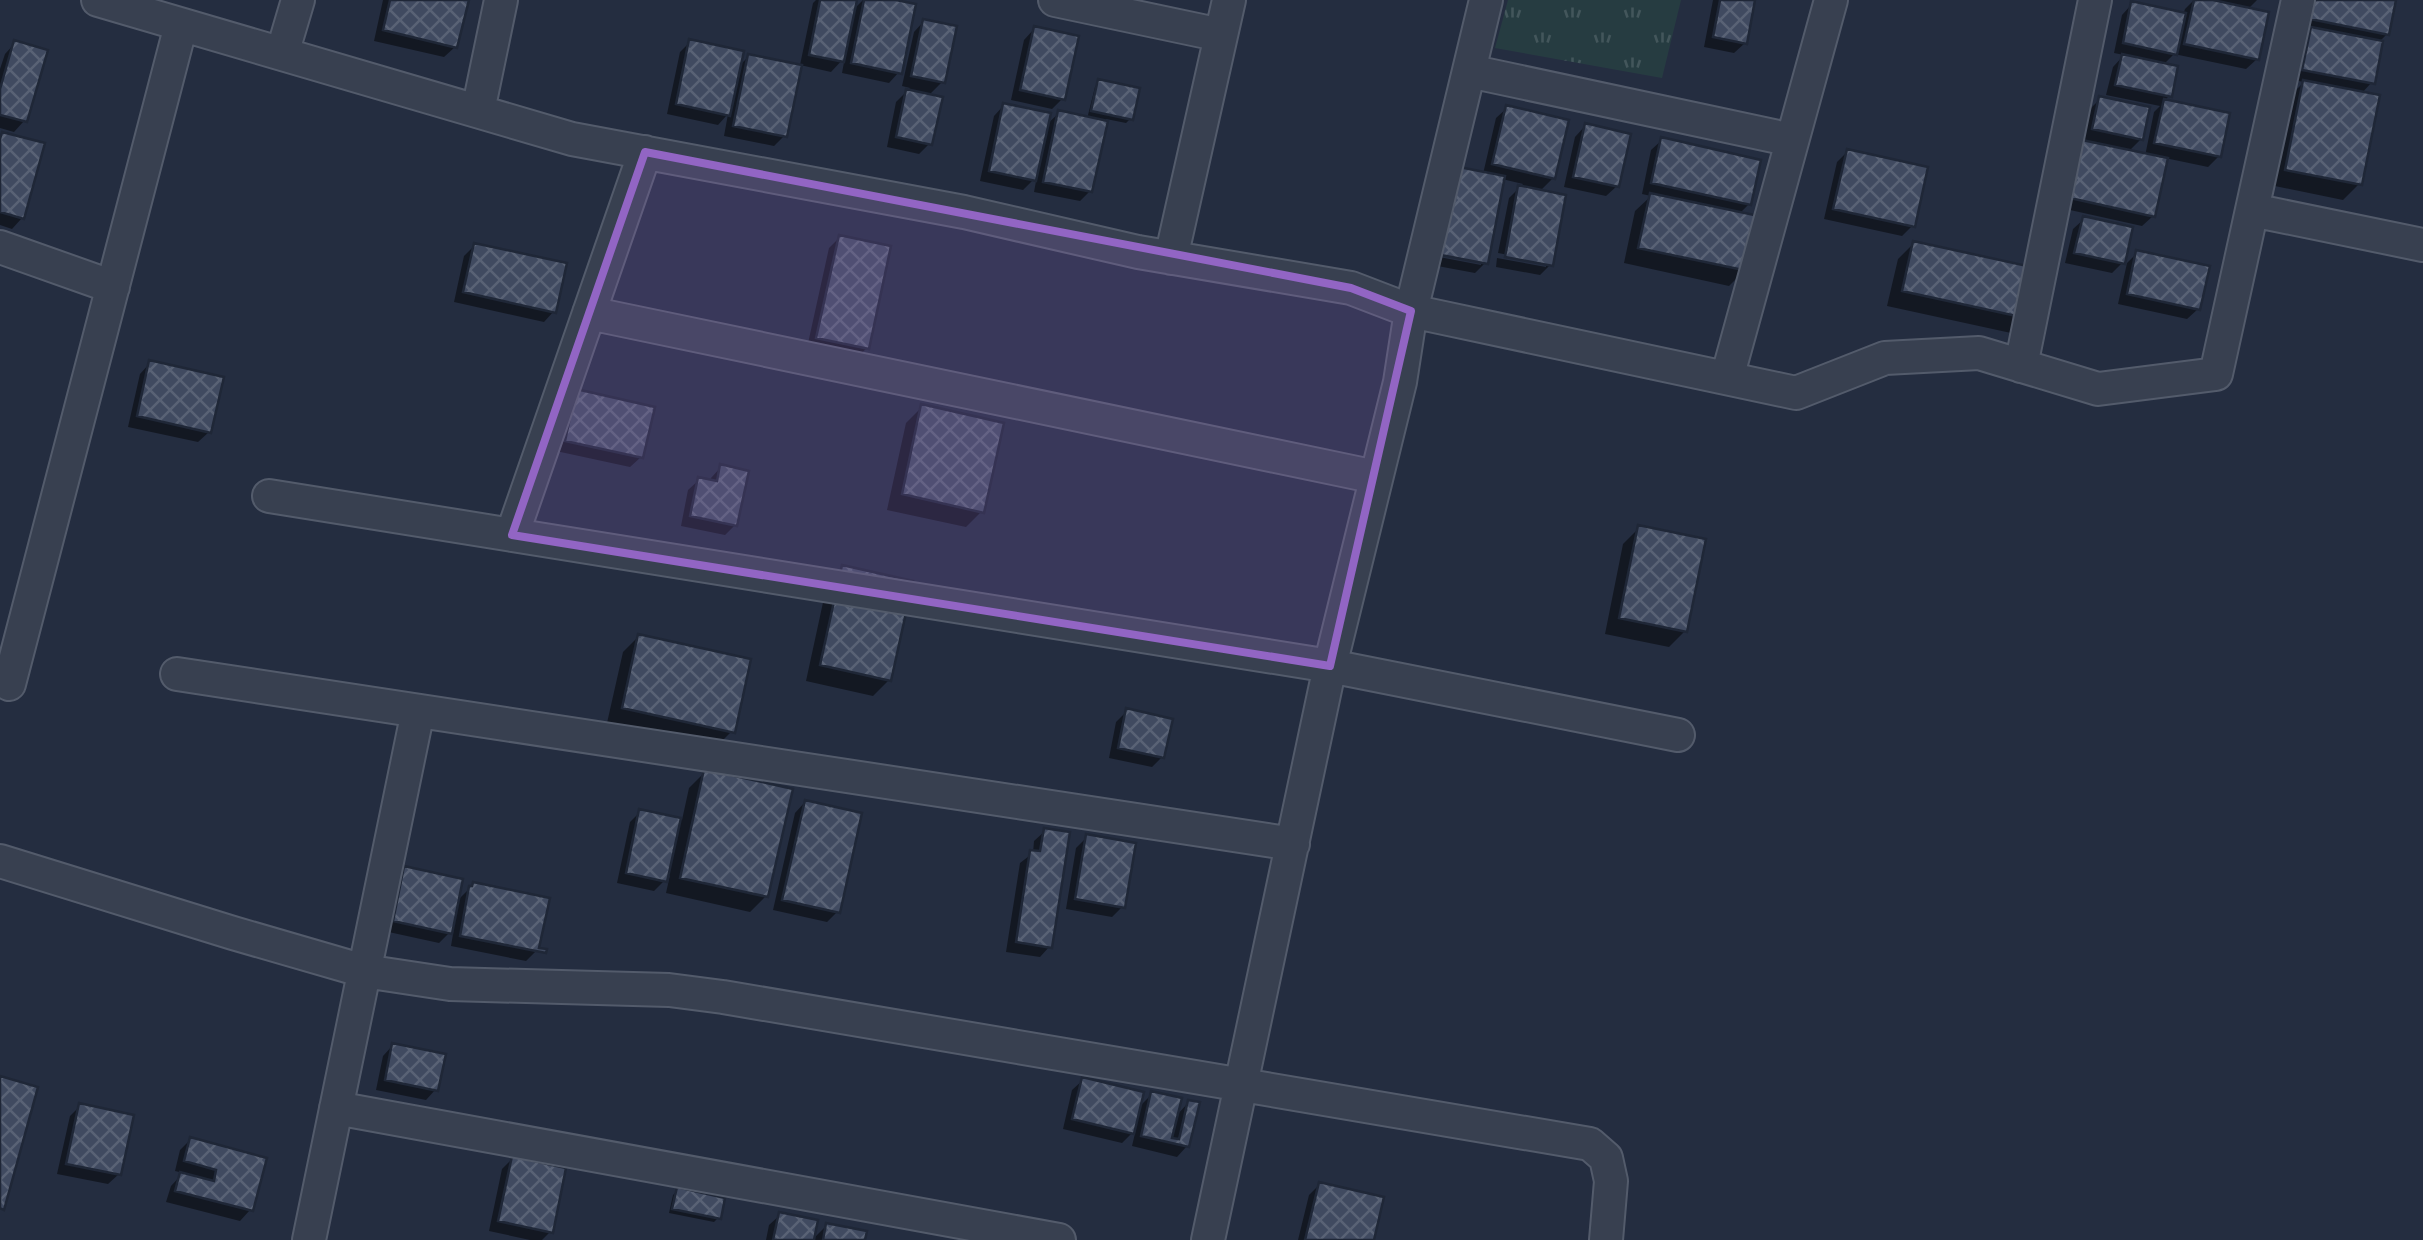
<svg xmlns="http://www.w3.org/2000/svg" width="2423" height="1240" viewBox="0 0 2423 1240" font-family="Roboto,sans-serif">
<defs>
<pattern id="park-tufts" width="24" height="20" patternUnits="userSpaceOnUse" patternTransform="scale(2.5)"><rect width="24" height="20" fill="#263c41"/><path d="M3 7l-1-3M5 7V3M7 7l1-3M15 17l-1-3M17 17v-4M19 17l1-3" fill="none" stroke="#43565b"/></pattern>
<pattern id="building-cross-hatch" width="8" height="8" patternUnits="userSpaceOnUse" patternTransform="scale(2.5)"><rect width="8" height="8" fill="#404a60"/><path d="M0 0l8 8M0 8l8-8" fill="none" stroke="#596275"/></pattern>
</defs>
<rect width="100%" height="100%" fill="#242d40"/>
<!-- park -->
<path fill="url(#park-tufts)" d="M1508,0H1681L1662,78L1495,48Z"/>
<!-- shadow -->
<path fill="#0007" d="M383,0H466L455,47L444,57L374,41Z
M816,0H854L852,11L863,0H884L899,72L889,83L842,73L845,57L831,72L800,65L813,3Z
M1713,0H1753L1745,43L1734,53L1704,47Z
M2194,0H2257L2247,10L2257,59L2246,69L2174,54L2163,65L2169,96L2164,101L2219,156L2208,167L2165,158L2153,216L2142,226L2061,208L2073,153L2086,140L2083,139L2090,109L2100,99L2141,139L2128,152L2145,156L2154,112L2160,106L2106,95L2113,67L2124,55L2114,53L2122,15L2132,4L2183,15L2185,9Z
M2307,0H2393L2387,34L2378,43L2372,82L2361,94L2359,184L2343,200L2270,185L2288,98L2304,82L2293,80L2301,40L2310,31L2301,29Z
M924,21L942,82L928,96L930,143L919,154L887,147L896,102L910,88L902,86L914,32Z
M1034,29L1063,98L1052,109L1011,100L1024,40Z
M690,42L738,67L749,56L784,136L774,146L724,136L728,114L718,125L667,114L680,52Z
M15,43L24,121L14,132L0,128V69L5,54Z
M1099,82L1131,118L1126,123L1106,119L1090,191L1080,201L1034,192L1037,176L1023,190L980,181L994,116L1004,105L1045,126L1059,113L1087,119L1095,87Z
M1507,108L1553,178L1539,192L1550,265L1540,275L1496,267L1497,258L1546,267V262L1498,253L1509,198L1523,184L1502,179L1485,263L1475,273L1432,265L1434,256L1481,265L1483,174L1496,118Z
M1585,126L1617,186L1606,196L1564,187L1575,137Z
M3,134L22,218L12,229L0,225V137Z
M1662,140L1749,204L1739,214L1745,270L1729,286L1624,263L1635,211L1651,196L1642,194L1651,150Z
M1848,151L1913,225L1902,236L1824,219L1837,162Z
M2084,219L2122,263L2112,273L2065,263L2073,229Z
M840,237L867,348L856,358L807,348L829,248Z
M1914,243L2038,270L2011,333L1887,306L1898,259Z
M475,245L554,311L544,322L454,302L464,256Z
M2137,253L2198,309L2187,319L2118,304L2127,263Z
M150,363L209,432L198,442L128,427L140,374Z
M567,403L641,457L630,467L556,451Z
M922,407L982,511L966,527L887,510L906,423Z
M721,467L735,525L725,535L681,526L688,490L699,480L710,482L711,478Z
M1639,528L1685,631L1669,647L1605,634L1623,544Z
M843,568L889,680L873,696L806,681L827,584Z
M639,636L732,731L716,747L607,723L623,652Z
M1127,711L1162,757L1152,767L1109,758L1116,722Z
M705,772L766,896L750,912L666,893L670,875L654,891L617,883L630,822L640,812L682,820L689,788Z
M805,802L837,912L827,922L773,910L795,813Z
M1045,831L1050,946L1040,957L1006,952L1020,863L1033,853L1034,841Z
M1087,837L1122,907L1112,917L1066,909L1076,848Z
M405,869L455,903L474,884L536,951L526,961L451,946L454,928L439,943L384,931L395,880Z
M393,1045L436,1089L426,1100L376,1090L383,1056Z
M1083,1080L1138,1108L1152,1094L1175,1117L1189,1102L1187,1146L1177,1157L1132,1146L1136,1129L1122,1143L1063,1129L1072,1090Z
M80,1106L119,1174L108,1184L57,1174L70,1116Z
M190,1140L250,1210L240,1221L166,1202L171,1186L183,1173L175,1171L180,1150Z
M513,1158L550,1232L542,1240H530L489,1231L502,1169Z
M1319,1185L1372,1240H1298L1309,1195Z
M678,1190L718,1218L714,1222L669,1213L673,1195Z
M780,1215L811,1240H766L769,1225Z
M827,1225L863,1240H812Z"/>
<!-- building -->
<path fill="url(#building-cross-hatch)" stroke="#1f2737" stroke-width="2.5" d="M390,0H469L457,48L383,30Z
M820,0H857L844,62L809,55Z
M864,0H896L916,4L902,74L851,63Z
M1720,0H1755L1747,44L1713,37Z
M2194,0H2213L2269,12L2259,60L2184,44Z
M2314,0H2396L2389,35L2310,19Z
M2131,1L2186,13L2177,55L2123,43Z
M923,19L957,26L945,83L911,76Z
M1034,26L1079,36L1065,100L1020,90Z
M2311,27L2383,41L2375,84L2302,70Z
M689,39L744,51L730,116L676,104Z
M14,40L48,50L27,122L0,115V89Z
M748,54L802,65L787,137L733,126Z
M2122,54L2178,66L2172,97L2115,85Z
M1098,79L1140,88L1133,120L1091,111Z
M2303,80L2380,95L2362,185L2285,170Z
M906,89L943,97L932,145L896,137Z
M2099,96L2150,107L2143,140L2092,129Z
M2164,99L2230,113L2221,157L2154,143Z
M1003,103L1051,113L1036,181L989,171Z
M1506,105L1569,120L1555,179L1492,164Z
M1058,110L1108,121L1092,192L1043,182Z
M1585,123L1631,134L1619,187L1573,177Z
M2,132L45,143L24,219L0,212V139Z
M1661,137L1761,160L1751,205L1651,183Z
M2082,140L2168,158L2155,217L2070,198Z
M1847,149L1928,167L1915,227L1833,209Z
M1459,167L1505,176L1488,264L1441,255Z
M1518,185L1566,195L1553,266L1505,257Z
M1650,193L1759,216L1748,271L1638,248Z
M2083,216L2133,227L2125,264L2074,253Z
M839,235L891,246L869,349L816,338Z
M1913,241L2041,269L2030,319L1902,291Z
M474,243L567,263L556,313L463,292Z
M2136,250L2210,266L2200,310L2127,294Z
M149,360L224,377L211,433L137,416Z
M576,389L655,407L643,458L565,441Z
M921,404L1004,423L984,513L902,494Z
M720,464L749,471L737,526L690,516L698,477L717,481Z
M1638,525L1706,539L1687,632L1619,618Z
M842,565L913,581L891,681L820,665Z
M638,634L751,659L735,733L622,708Z
M1126,708L1173,719L1164,758L1118,748Z
M704,769L793,789L768,897L680,878Z
M805,800L862,813L840,913L782,900Z
M639,809L681,818L667,882L626,873Z
M1044,828L1070,832L1052,948L1016,942L1030,850L1040,851Z
M1086,834L1136,843L1125,908L1075,899Z
M404,866L463,879L452,934L393,921Z
M473,882L550,898L539,948L547,949L546,953L460,936L469,886H472Z
M392,1043L446,1054L438,1091L385,1080Z
M0,1076L38,1087L4,1210L0,1208Z
M1082,1077L1144,1092L1134,1134L1072,1119Z
M1151,1091L1182,1098L1172,1138L1179,1139L1188,1100L1200,1102L1189,1147L1141,1136Z
M79,1103L134,1115L121,1175L66,1164Z
M190,1137L267,1158L253,1211L175,1191L180,1172L214,1181L216,1170L184,1161Z
M512,1156L566,1168L553,1233L498,1221Z
M1319,1182L1384,1197L1374,1240H1305Z
M677,1187L725,1198L721,1219L672,1209Z
M779,1212L818,1220L814,1240H773Z
M826,1223L867,1231L865,1240H823Z"/>
<g fill="none" stroke-linecap="round" stroke-linejoin="round">
<defs>
<path id="minor" d="M98,0L572,139L964,212L1138,252L1351,288L1411,311L1400,382L1330,666L1208,1240
M1055,0L1221,35
M1486,0L1411,311L1796,393L1885,358L1979,353L2098,389L2216,374L2298,0
M282,54L298,0
M1469,71L1792,140
M478,111L501,0
M2252,210L2423,245
M0,247L113,287
M1171,258L1229,0
M589,313L1376,477
M2021,366L2095,0
M1727,378L1831,0
M269,496L1330,666L1678,735
M512,535L645,152
M177,674L1293,844
M9,684L181,25
M0,861L233,933L364,971L450,984L669,990L723,997L1590,1144L1606,1158L1611,1181L1606,1240
M336,1108L1059,1240
M309,1240L418,711"/>
</defs>
<!-- minor casing -->
<use href="#minor" stroke="#535b6b" stroke-width="36"/>
<!-- minor -->
<use href="#minor" stroke="#384050" stroke-width="32"/>
</g>
<!-- marked area -->
<path fill="#9265c4" fill-opacity="0.2" stroke="#9265c4" stroke-width="8" stroke-linejoin="round" d="M645,152L1351,288L1411,311L1330,666L512,535Z"/>
</svg>
